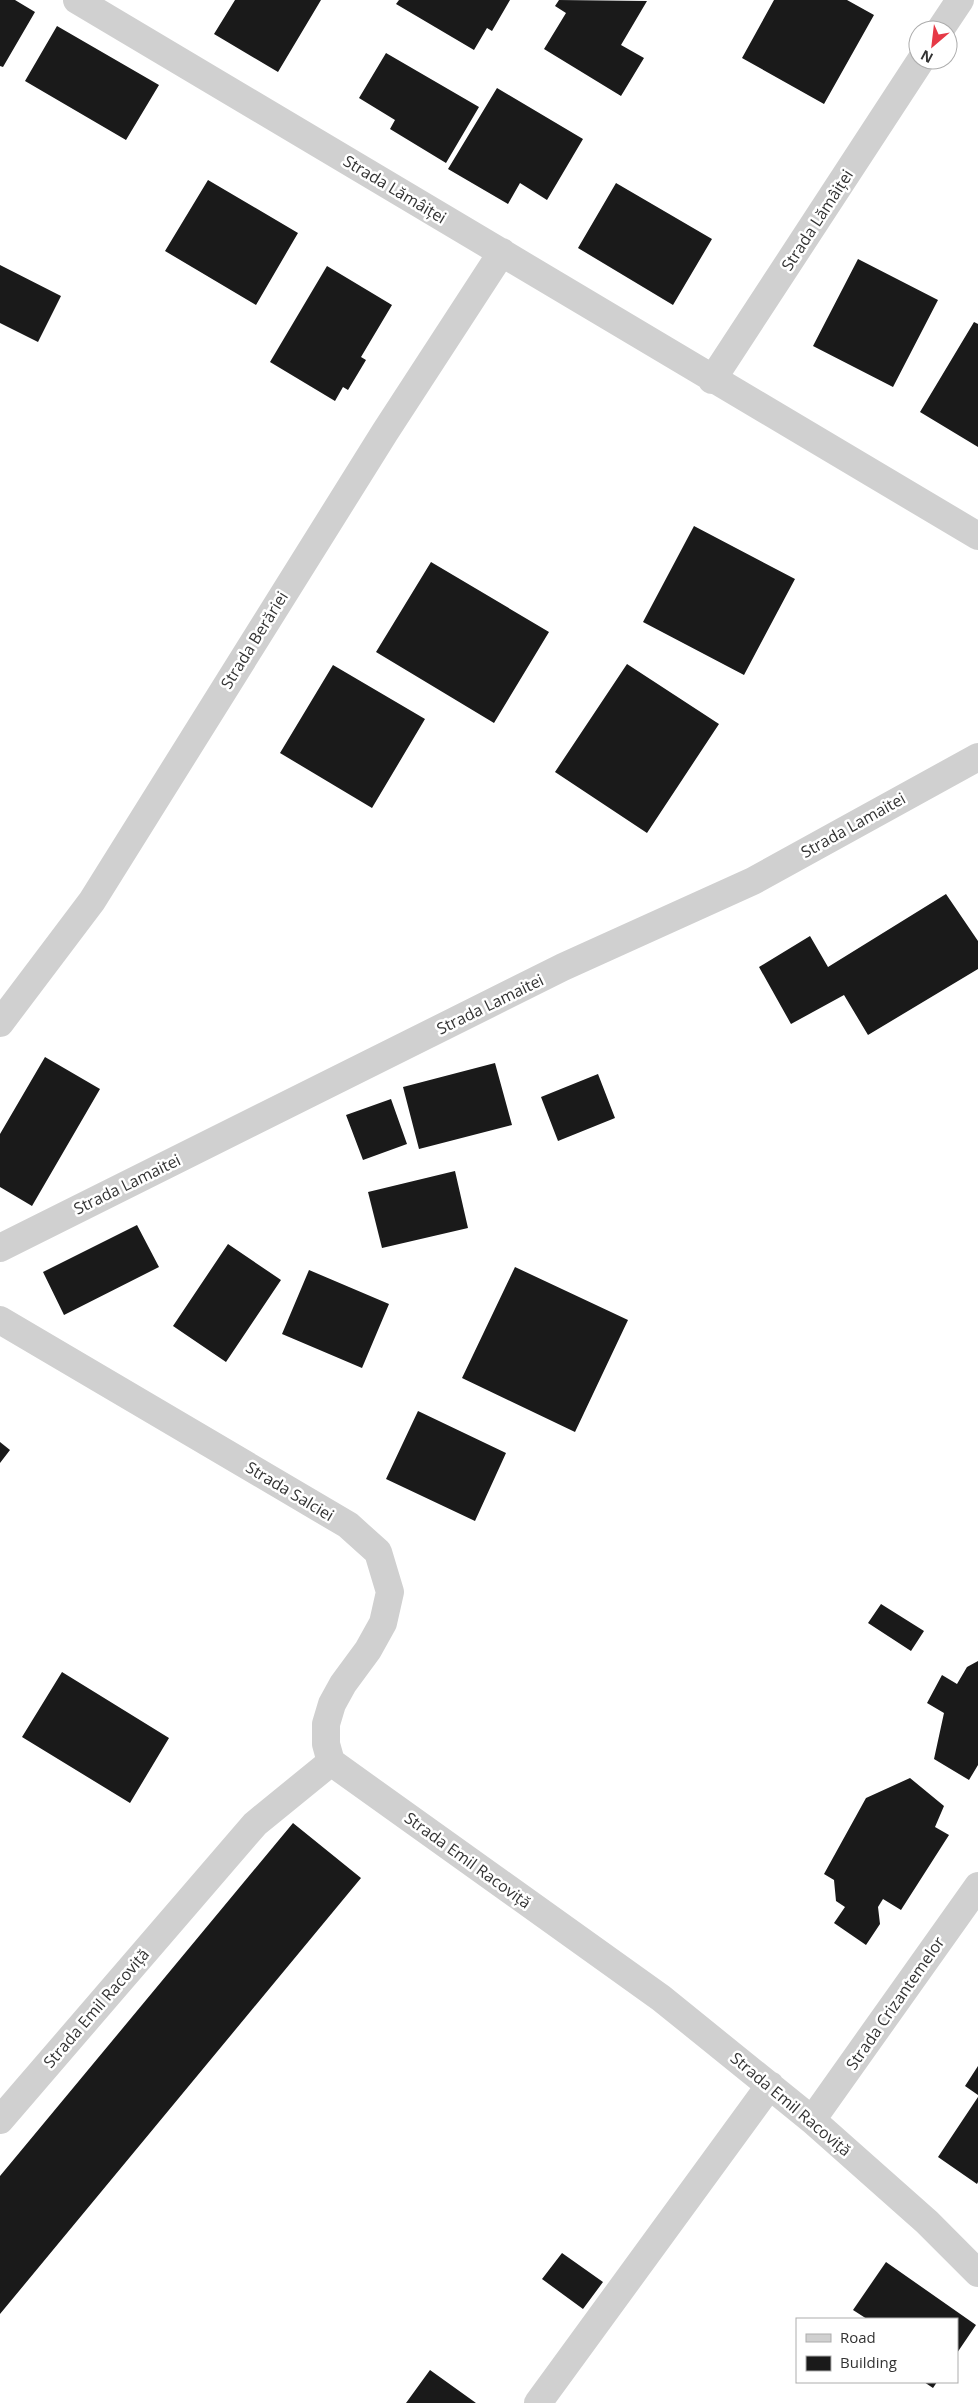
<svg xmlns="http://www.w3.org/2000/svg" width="978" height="2403" viewBox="0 0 978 2403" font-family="'Open Sans',sans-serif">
<rect width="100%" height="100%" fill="#fff"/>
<!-- building -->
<path fill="#1a1a1a" d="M0,0H15L35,12L3,67L0,66Z
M235,0H321L278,72L214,34Z
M399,0H510L492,31L487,28L474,50L396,4Z
M559,0L647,1L621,45L644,58L621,96L544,49L566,13L555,6Z
M774,0H847L874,15L824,104L742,58Z
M57,26L159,85L126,140L25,81Z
M386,53L479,107L446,163L390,129L395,120L359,98Z
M497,88L583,139L547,200L520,183L508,204L448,169Z
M208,180L298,233L256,305L165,251Z
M616,183L712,239L673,305L578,248Z
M858,259L938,300L893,387L813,346Z
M0,265L61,296L38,342L0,323Z
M327,266L392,305L361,357L366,360L348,390L343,387L335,401L270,362Z
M974,322L978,324V447L920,412Z
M694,526L795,579L744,675L643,622Z
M431,562L549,632L494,723L376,652Z
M627,664L719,724L647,833L555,772Z
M333,665L425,719L372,808L280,753Z
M946,894L978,941V969L868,1035L844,995L791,1024L759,967L810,936L828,967Z
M45,1057L100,1089L32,1206L0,1187V1134Z
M495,1063L512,1125L419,1149L403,1087Z
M598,1074L615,1118L558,1141L541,1097Z
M391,1099L407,1144L363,1160L346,1115Z
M455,1171L468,1228L382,1248L368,1192Z
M137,1225L159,1267L64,1315L43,1272Z
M228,1244L281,1280L226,1362L173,1326Z
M515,1267L628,1320L575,1432L462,1378Z
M309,1270L389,1304L362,1368L282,1334Z
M418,1411L506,1453L475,1521L386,1479Z
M0,1442L10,1450L0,1463Z
M881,1604L924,1631L911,1651L868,1623Z
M978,1661V1765L969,1780L934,1759L944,1713L927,1703L942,1675L957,1684L967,1667Z
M62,1672L169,1738L130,1803L22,1737Z
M910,1778L944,1806L935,1827L949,1835L901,1910L883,1899L878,1907L880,1924L866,1945L834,1923L845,1907L836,1901L834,1880L824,1874L866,1798Z
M293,1823L361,1878L0,2314V2176Z
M978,2066V2095L965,2086Z
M978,2097V2182L977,2184L938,2157Z
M562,2253L603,2282L583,2309L542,2279Z
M886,2262L976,2325L957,2353V2319H867L853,2310Z
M430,2370L476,2403H406Z
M924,2382H937L933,2388Z"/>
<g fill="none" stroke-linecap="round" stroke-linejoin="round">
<!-- street -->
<path stroke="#d0d0d0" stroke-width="28" d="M77,0L978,536
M940,30L960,0
M712,380L921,60
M0,1023L92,901L385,432L502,252
M0,1248L563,967L753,881L978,757
M0,1320L348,1525L378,1552L390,1592L383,1623L368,1650L343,1684L332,1704L326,1724V1744L331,1762
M0,2120L255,1824L331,1762L661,1998L812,2120L927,2222L978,2273
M812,2120L978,1886
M538,2403L770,2085"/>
</g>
<g text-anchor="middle" stroke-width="5" stroke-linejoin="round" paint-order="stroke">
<!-- street labels -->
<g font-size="16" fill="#333" stroke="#fff">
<text transform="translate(395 189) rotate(31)" y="6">Strada Lămâiței</text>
<text transform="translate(817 220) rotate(-57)" y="6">Strada Lămâiței</text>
<text transform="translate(254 640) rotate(-58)" y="6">Strada Berăriei</text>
<text transform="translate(853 825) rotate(-29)" y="6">Strada Lamaitei</text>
<text transform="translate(490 1004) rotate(-26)" y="6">Strada Lamaitei</text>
<text transform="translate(127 1184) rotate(-26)" y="6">Strada Lamaitei</text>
<text transform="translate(290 1491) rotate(31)" y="6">Strada Salciei</text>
<text transform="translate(468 1860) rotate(36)" y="6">Strada Emil Racoviță</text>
<text transform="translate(895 2003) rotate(-55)" y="6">Strada Crizantemelor</text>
<text transform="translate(96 2008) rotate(-49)" y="6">Strada Emil Racoviță</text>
<text transform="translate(791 2104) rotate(40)" y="6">Strada Emil Racoviță</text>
</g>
</g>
<!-- legend -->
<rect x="796" y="2318" width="162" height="65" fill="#ffffff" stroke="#adadad"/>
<rect x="806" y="2334" width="25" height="8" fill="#d0d0d0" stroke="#adadad"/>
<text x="840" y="2343" font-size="15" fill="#333333">Road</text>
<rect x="806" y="2356" width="25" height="15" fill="#1a1a1a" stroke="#adadad"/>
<text x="840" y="2368" font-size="15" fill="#333333">Building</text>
<!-- north arrow -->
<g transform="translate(933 45) rotate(208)"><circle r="24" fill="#ffffff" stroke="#adadad"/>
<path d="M0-4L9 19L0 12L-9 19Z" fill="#e63946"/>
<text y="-8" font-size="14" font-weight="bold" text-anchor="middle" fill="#333333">N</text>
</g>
</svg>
